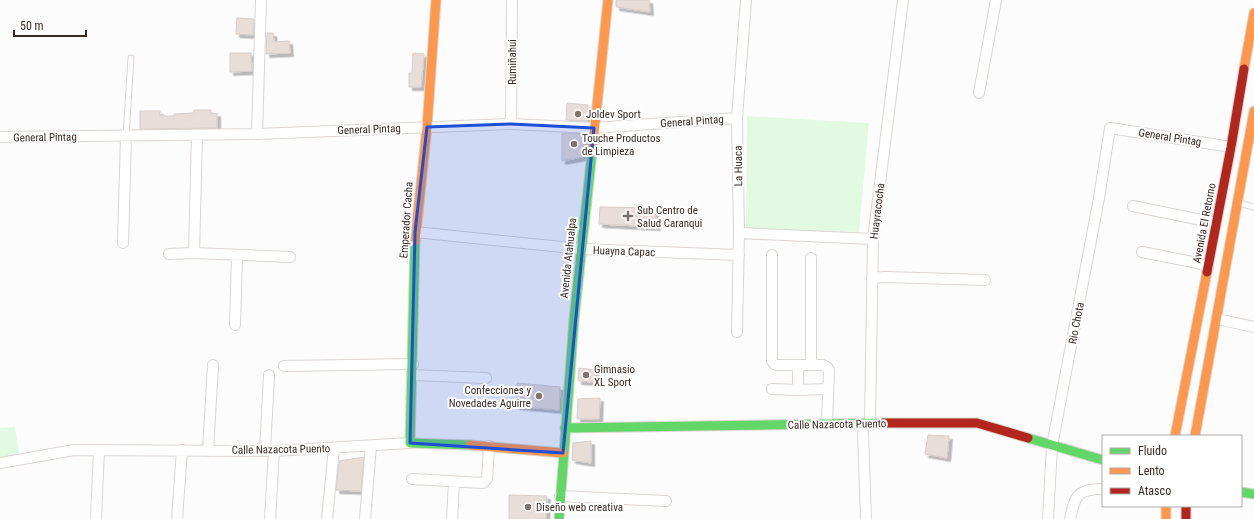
<svg xmlns="http://www.w3.org/2000/svg" width="1254" height="519" viewBox="0 0 1254 519" font-family="'Roboto Condensed',sans-serif">
<defs>
<filter id="shadow"><feDropShadow dx="3.5" dy="3.5" stdDeviation="0" flood-color="#0004"/></filter>
</defs>
<rect width="100%" height="100%" fill="#fcfcfc"/>
<!-- green -->
<path fill="#e3fae2" d="M747,116L869,123L859,232L746,229Z
M15,427L20,460L0,463V428Z"/>
<!-- building -->
<path fill="#e9ddd8" stroke="#d5cecb" filter="url(#shadow)" d="M616,0H649L650,12L616,7Z
M237,18L254,19L253,35L236,34Z
M267,33H273L274,42L289,41L290,53L266,54Z
M230,53H251L252,71L230,72Z
M413,53L424,54L421,87H409V73H412Z
M567,103L588,105L587,121L566,120Z
M194,110H211V114L217,113V128L140,129V111H160V116H174V114L194,113Z
M562,133L585,134L583,157L562,161Z
M600,207L655,208L657,227L599,224Z
M579,368L595,370V382L578,381Z
M517,383L560,387L559,410L516,406Z
M600,398L599,419H577L578,399Z
M928,435L949,436L947,458L925,454Z
M591,441V463L572,460L573,443Z
M364,457L361,491L336,490L339,461Z
M509,495L547,496L546,519H509Z"/>
<g fill="none" stroke-linecap="round" stroke-linejoin="round">
<defs>
<path id="lane" d="M126,136L131,58
M1239,203L1254,207"/>
<path id="street" d="M979,93L996,0
M511,124L512,0
M257,134L261,0
M0,137L257,134L511,124L594,128L737,118
M1133,206L1216,223
M415,232L582,249L739,255
M739,233L873,239
M123,243L126,136
M1142,252L1198,263L1208,267
M194,253L197,135
M169,254L194,253L290,257
M772,255V361L774,364L777,365H823L827,367L829,370L827,423
M872,278L885,277L985,280
M1217,319L1254,327
M235,325L237,255
M737,332L739,233L737,118L746,0
M798,365V390L828,389
M811,365V258
M284,366L413,364
M412,375L486,378
M772,389L798,390
M870,423L873,239L903,0
M863,432L866,519
M208,451L213,365
M265,451L269,375
M0,463L74,450L274,451L410,443
M412,479L483,483L487,479L489,446
M560,496L666,501
M96,519L99,450
M177,519L182,450
M270,519L274,451
M327,519L334,448
M365,519L371,446
M452,519L454,482
M1048,519L1052,446L1099,198L1110,128L1231,147
M1070,519C1075,496 1077,489 1103,489"/>
<path id="fast" d="M415,241L410,443L470,445
M565,428L884,423
M1028,438L1103,460
M1241,492L1254,494
M559,519L574,320L592,153"/>
<path id="slow" d="M1244,69L1254,13
M592,153L608,0
M415,241L427,127L436,0
M1175,436L1207,272
M1195,436L1254,111
M470,445L563,453
M1166,506V519"/>
<path id="jam" d="M1207,272L1231,147L1244,69
M884,423H977L1028,438
M1186,506V519"/>
</defs>
<!-- lane casing -->
<use href="#lane" stroke="#dcd5d2" stroke-width="7"/>
<!-- street casing -->
<use href="#street" stroke="#dcd5d2" stroke-width="12"/>
<!-- fast casing -->
<use href="#fast" stroke="#dcd5d2" stroke-width="11"/>
<!-- slow casing -->
<use href="#slow" stroke="#dcd5d2" stroke-width="11"/>
<!-- jam casing -->
<use href="#jam" stroke="#dcd5d2" stroke-width="11"/>
<!-- lane -->
<use href="#lane" stroke="#fff" stroke-width="5"/>
<!-- street -->
<use href="#street" stroke="#fff" stroke-width="10"/>
<!-- fast -->
<use href="#fast" stroke="#63d668" stroke-width="9"/>
<!-- slow -->
<use href="#slow" stroke="#ff974d" stroke-width="9"/>
<!-- jam -->
<use href="#jam" stroke="#b3261e" stroke-width="9"/>
</g>
<!-- marked area -->
<path fill="#1d4ed8" fill-opacity="0.2" stroke="#1d4ed8" stroke-width="3" stroke-linejoin="round" d="M511,124L594,128L563,453L410,443L415,232L427,127Z"/>
<!-- markers -->
<g fill="#7d7470" stroke="#fff" stroke-width="1.5">
<circle cx="578" cy="114" r="4"/>
<circle cx="574" cy="144" r="4"/>
<path d="M626 210h4v4h4v4h-4v4h-4v-4h-4v-4h4z"/>
<circle cx="586" cy="375" r="4"/>
<circle cx="539" cy="396" r="4"/>
<circle cx="528" cy="507" r="4"/>
</g>
<g text-anchor="middle" stroke-width="4" stroke-linejoin="round" paint-order="stroke">
<!-- street labels -->
<g font-size="11" fill="#382a24" stroke="#fff">
<text transform="translate(512 62) rotate(-90)" y="4">Rumiñahui</text>
<text transform="translate(692 121) rotate(-4)" y="4">General Pintag</text>
<text transform="translate(369 129) rotate(-2)" y="4">General Pintag</text>
<text transform="translate(45 137) rotate(-1)" y="4">General Pintag</text>
<text transform="translate(1170 137) rotate(9)" y="4">General Pintag</text>
<text transform="translate(738 166) rotate(-91)" y="4">La Huaca</text>
<text transform="translate(877 211) rotate(-83)" y="4">Huayracocha</text>
<text transform="translate(406 220) rotate(-86)" y="4">Emperador Cacha</text>
<text transform="translate(1204 223) rotate(-79)" y="4">Avenida El Retorno</text>
<text transform="translate(624 251) rotate(2)" y="4">Huayna Capac</text>
<text transform="translate(568 258) rotate(-84)" y="4">Avenida Atahualpa</text>
<text transform="translate(1076 323) rotate(-79)" y="4">Rio Chota</text>
<text transform="translate(837 424) rotate(-1)" y="4">Calle Nazacota Puento</text>
<text transform="translate(281 449) rotate(-1)" y="4">Calle Nazacota Puento</text>
</g>
<!-- poi labels -->
<g font-size="11" fill="#382a24" stroke="#fff" text-anchor="start">
<text x="586" y="118">Joldev Sport</text>
<text x="582" y="142">Touche Productos<tspan x="582" dy="13">de Limpieza</tspan></text>
<text x="637" y="214">Sub Centro de<tspan x="637" dy="13">Salud Caranqui</tspan></text>
<text x="594" y="373">Gimnasio<tspan x="594" dy="13">XL Sport</tspan></text>
<text x="531" y="394" text-anchor="end">Confecciones y<tspan x="531" dy="13">Novedades Aguirre</tspan></text>
<text x="536" y="511">Diseño web creativa</text>
</g>
</g>
<!-- legend -->
<rect x="1102" y="435" width="140" height="72" fill="#ffffff" stroke="#afaaa7"/>
<rect x="1110" y="448" width="20" height="6" fill="#63d668" stroke="#afaaa7"/>
<text x="1138" y="455" font-size="12" fill="#382a24">Fluido</text>
<rect x="1110" y="468" width="20" height="6" fill="#ff974d" stroke="#afaaa7"/>
<text x="1138" y="475" font-size="12" fill="#382a24">Lento</text>
<rect x="1110" y="488" width="20" height="6" fill="#b3261e" stroke="#afaaa7"/>
<text x="1138" y="495" font-size="12" fill="#382a24">Atasco</text>
<!-- scale -->
<path d="M14 30v6h72v-6" fill="none" stroke="#382a24" stroke-width="2"/>
<text x="20" y="30" font-size="12" fill="#382a24" stroke="#ffffff" stroke-width="3" paint-order="stroke">50 m</text>
</svg>
